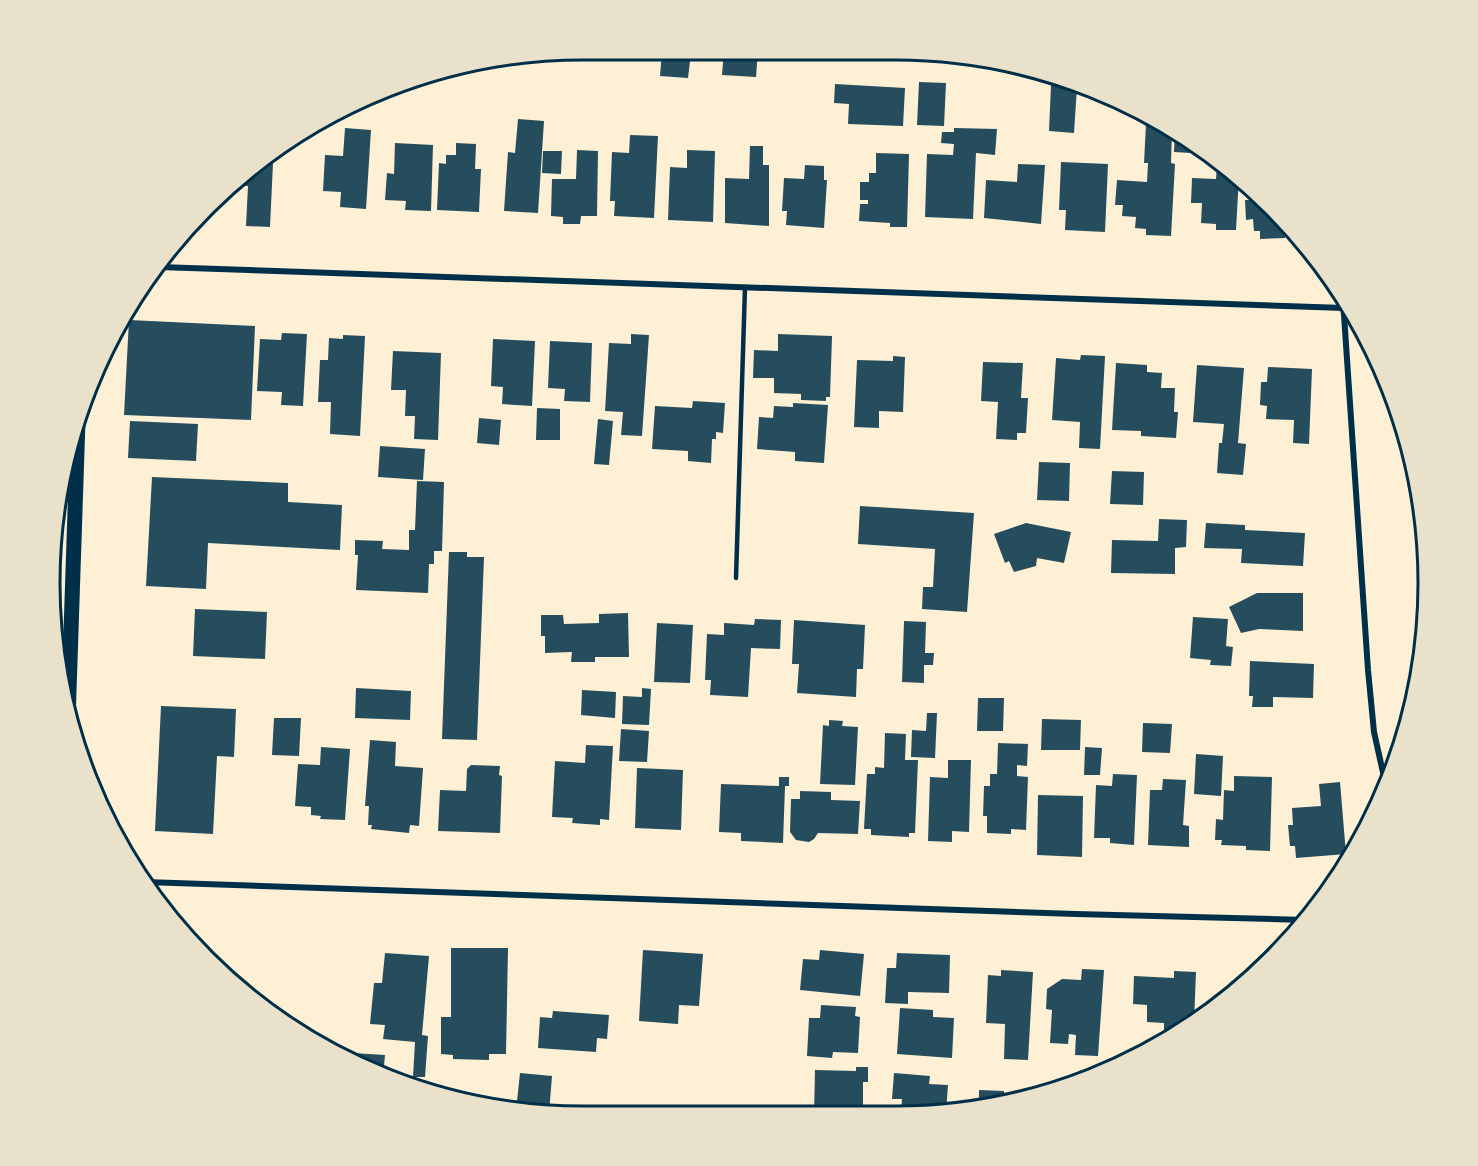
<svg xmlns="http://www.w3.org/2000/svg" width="1478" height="1166" viewBox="0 0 1478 1166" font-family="Poppins,sans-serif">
<rect width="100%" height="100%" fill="#fdf0d5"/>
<!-- building -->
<path fill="#264d5e" d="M583,49L602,50L601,59L561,57V52Z
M724,50H758L756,77L722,75Z
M662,51L691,53L688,78L660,76Z
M919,82L946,83L944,126L917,125Z
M835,84L905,88L903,126L848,124L849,104L834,103Z
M1051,85L1077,87L1074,133L1049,131Z
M518,119L544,121L538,213L504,211L508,152L515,153Z
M1146,124L1168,125L1172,129L1171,163L1175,164L1171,236L1146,235V229L1135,228L1136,217L1122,216L1123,205H1115L1117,180L1147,182L1148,163H1144Z
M345,128L371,130L366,209L340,207L341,192L323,191L325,155L343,156Z
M954,128L997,129L995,155L976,153L973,219L925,217L927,154L953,155L954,144L941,143L942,132H954Z
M1175,131L1205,152L1208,154L1174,152Z
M630,135L658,136L654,218L614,216L615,201H610L612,152L629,153Z
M395,143L433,145L431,211L405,210L406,201L385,200L387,173L394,174Z
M456,143L476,144L475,169H481L479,212L437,210L439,163L446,164V155H456Z
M750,146H763V165H769V226L725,223V178L749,179Z
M577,150L598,151L597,216H581L580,224H563V217L551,216L552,179H576Z
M687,150L715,151L713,222L668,220L670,167L687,168Z
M543,151H562L561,174L542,173Z
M876,153L909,154L907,227H890V223L859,221L860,204H868V200H860V182H869V173H876Z
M1061,162L1108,164L1105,232L1065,230L1066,210H1059Z
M262,163H273L270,227L246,226L248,186L233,185Z
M1018,164L1045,165L1041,224L984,218L986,180L1017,182Z
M1217,164H1222L1239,176L1236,230H1216V224L1201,223L1202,203H1191L1192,178L1216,179Z
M805,165L824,166V180H827L824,228L786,225L787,211H782L784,178L804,179Z
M1245,200H1261L1285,228V238L1260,239V231H1254L1253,219L1246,220Z
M129,320L255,326L251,420L124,415Z
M282,333L307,334L303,406L281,405L282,392L257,391L260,339L281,340Z
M631,334L649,335L642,436L621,435L623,412L605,411L609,343L631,344Z
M778,334L832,336L830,397H826V401L801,400V394L774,393V378H753L754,350L778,351Z
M343,335L365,336L360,436L330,434L331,402H318L320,360H328L329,338L343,339Z
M493,339L535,341L532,406L502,404L503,387L491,386Z
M550,341L592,343L590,402L564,401L565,389L548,388Z
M393,351L441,353L438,440L414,439L415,416H405L406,390H391Z
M1081,355L1105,356L1100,449L1079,448L1080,422L1052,420L1056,358L1080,360Z
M893,356L905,357L903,412L879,411V428L854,427L857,360L893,361Z
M983,362L1023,363L1021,398H1028L1026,433H1017V440L996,439L998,402L981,401Z
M1116,363L1147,365V372L1162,373L1161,388H1175L1174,412H1178L1176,438L1141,436V431L1112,430Z
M1197,365L1244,368L1238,443L1246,444L1243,475L1217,473L1219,443H1222L1224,424L1193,422Z
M1268,367L1312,369L1309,444L1293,443L1294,420L1266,419L1267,406L1260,405L1261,382H1267Z
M693,401L725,403L723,433L716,432V439H712L711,463L688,461V451L652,449L655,406L692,408Z
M793,403L828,405L824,463L795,461V452L757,449L759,417L773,418L774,406L793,407Z
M537,408L560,409V440H536Z
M479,418L501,420L499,445L477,443Z
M598,419L613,421L609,465L594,464Z
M130,421L198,424L196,461L128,458Z
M380,446L425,449L423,480L378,477Z
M1039,462L1070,463L1069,501L1037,500Z
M1112,471L1144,472L1143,505L1110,504Z
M152,477L288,483V502L342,505L340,550L208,543L206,589L146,586Z
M417,481L444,482L442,551H434V564H429L428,593L356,590L358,555H355V540L383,541L382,549L409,550V530H415Z
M860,506L974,513L967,612L922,609L923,587H933L935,549L858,544Z
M1159,519L1187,520L1186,547L1175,548V574L1111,573L1112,540L1158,541Z
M1026,523L1071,532L1064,563L1037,558L1036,566L1014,572L1009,561L1005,563L994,534Z
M1206,523L1245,525V530L1305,533L1303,566L1241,563L1242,549L1204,548Z
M449,552H467V557H484L477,740L442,739Z
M1257,593H1303V631L1259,629L1241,633L1229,607Z
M195,609L267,612L265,659L193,656Z
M628,613L629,657H595V662H571L572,652L545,653V636H541V615H563L564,624L599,623V614Z
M1193,617L1228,619L1226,646L1233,647L1231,666L1210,665L1211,660L1190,658Z
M755,619L781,620L780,649L751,648L748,697L710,695L711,680H705L707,634L724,635V623L754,625Z
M794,620L865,625L863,669H857L856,697L797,693L799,664H792Z
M904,621L926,622L925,653H934L933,665H924V683L902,682Z
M657,623L693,625L690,683L654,682Z
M1250,661L1314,664L1313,698L1273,697V707H1252L1253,696H1249Z
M356,688L411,691L410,720L355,718Z
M642,688L651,689L649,725L622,724L623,696L642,697Z
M582,690L616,692L615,718L581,715Z
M978,698H1004L1003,731H977Z
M161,706L236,709L234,757L217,756L213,834L155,831Z
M927,713H937L935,758L911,757L912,730L926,731Z
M274,718H301L299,756L272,755Z
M1042,719L1081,720L1080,750H1041Z
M829,720L843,721L842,726L858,727L855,785L820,784L823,725L829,726Z
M1143,723L1172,724L1170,753L1142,752Z
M621,729L649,731L647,762L619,761Z
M885,733L906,734L905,760H918L915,833H909V837L871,835V829H864L867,774H875V767L884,768Z
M370,740L396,742L395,766L423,768L419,826L410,825L409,833L371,829L372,825H368L369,806H365Z
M998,743L1028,744L1027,766L1017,765V776L1028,777L1026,830L1011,829V834L987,833V816H983L984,786H990V774H997Z
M586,745L613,746L609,820L600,819V825L572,823L573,818L552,817L555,761L585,763Z
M321,747L350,749L345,820L320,819L321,816L311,815V807L295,806L298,764L320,765Z
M1085,747L1102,748L1100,775H1084Z
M1196,754L1223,756L1221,796L1194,794Z
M948,760H971L969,832L952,831V842L928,841L930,777L948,778Z
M471,765L500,766L499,775L502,776L500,833L438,831L440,790L466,791L467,769Z
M637,768L683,770L681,830L635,828Z
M1113,774L1137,775L1134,845L1110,843V838H1094L1096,785L1112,786Z
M1234,776L1272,777L1270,851L1246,850V846L1221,845L1222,840H1215L1216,819L1223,820L1224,790L1234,791Z
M779,777H789V786H785L783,843L741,841V833L719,832L721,784L779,786Z
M1163,779L1186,780L1183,825L1189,826V847L1148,845L1150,790H1162Z
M1340,782L1346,854L1296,858L1295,846H1290L1288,825H1293L1292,808L1321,806L1319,784Z
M800,791L831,792V800L860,801L858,834L818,833L814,839L809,842L796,840L790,832L791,799H800Z
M1038,795L1083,796L1082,857L1037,855Z
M451,948H508L506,1054H489V1060L453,1059V1055L441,1054V1017H451Z
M643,950L703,954L699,1006L679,1005L678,1024L639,1021Z
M820,950L864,954L860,996L800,990L803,959L819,960Z
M385,953L429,956L422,1035L428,1036L425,1077H413L415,1042L383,1039L385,1025L370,1024L374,983H382Z
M897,953L950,955L949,993L908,992V1004L885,1003L887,968H896Z
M1082,969L1104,970L1098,1056L1075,1055L1076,1035L1069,1034L1068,1044L1050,1043L1052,1010L1046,1009L1047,989L1062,979L1081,980Z
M1001,970L1033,972L1028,1060L1004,1059L1005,1024L986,1023L988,975L1001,976Z
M1174,971L1196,972L1194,1022L1164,1044V1023L1147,1022V1005L1133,1004L1134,976L1174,978Z
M1228,986L1243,987L1227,998Z
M821,1005L856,1007L855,1016L860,1017L858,1053L833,1052L832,1058L807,1056L809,1018H820Z
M900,1008L933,1010V1017L954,1018L952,1058L897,1054Z
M553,1011L609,1015L607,1039L597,1038L596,1052L538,1048L540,1017L552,1018Z
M353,1053L385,1055L383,1077L353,1062Z
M856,1067H868V1082H863V1116H814L815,1070L856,1071Z
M520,1073L552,1076L549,1113L516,1110Z
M894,1073L930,1076L929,1084L948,1085L946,1112L930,1115H901L902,1099H892Z
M979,1090L1004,1091V1101L979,1106Z"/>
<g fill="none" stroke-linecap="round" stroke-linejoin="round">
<!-- service -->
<path stroke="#003049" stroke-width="4.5" d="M736,578L745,287"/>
<!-- minor -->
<path stroke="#003049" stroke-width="6" d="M159,267L1344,308
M1343,300L1368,670L1374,732L1386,786
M145,882L1076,914L1307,920"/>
<!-- primary -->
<path stroke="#003049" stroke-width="15" d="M68,721L78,421"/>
<!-- rail -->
<path stroke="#657d81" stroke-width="4.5" d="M1409,450L1427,609"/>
</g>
<!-- crop -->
<path d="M0 0H1478V1166H0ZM583 60H895A523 523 0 0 1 1418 583V583A523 523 0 0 1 895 1106H583A523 523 0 0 1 60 583V583A523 523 0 0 1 583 60Z" fill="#e9e1ca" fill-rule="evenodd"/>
<path fill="none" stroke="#003049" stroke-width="3" d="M583 60H895A523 523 0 0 1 1418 583V583A523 523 0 0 1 895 1106H583A523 523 0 0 1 60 583V583A523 523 0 0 1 583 60Z"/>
</svg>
